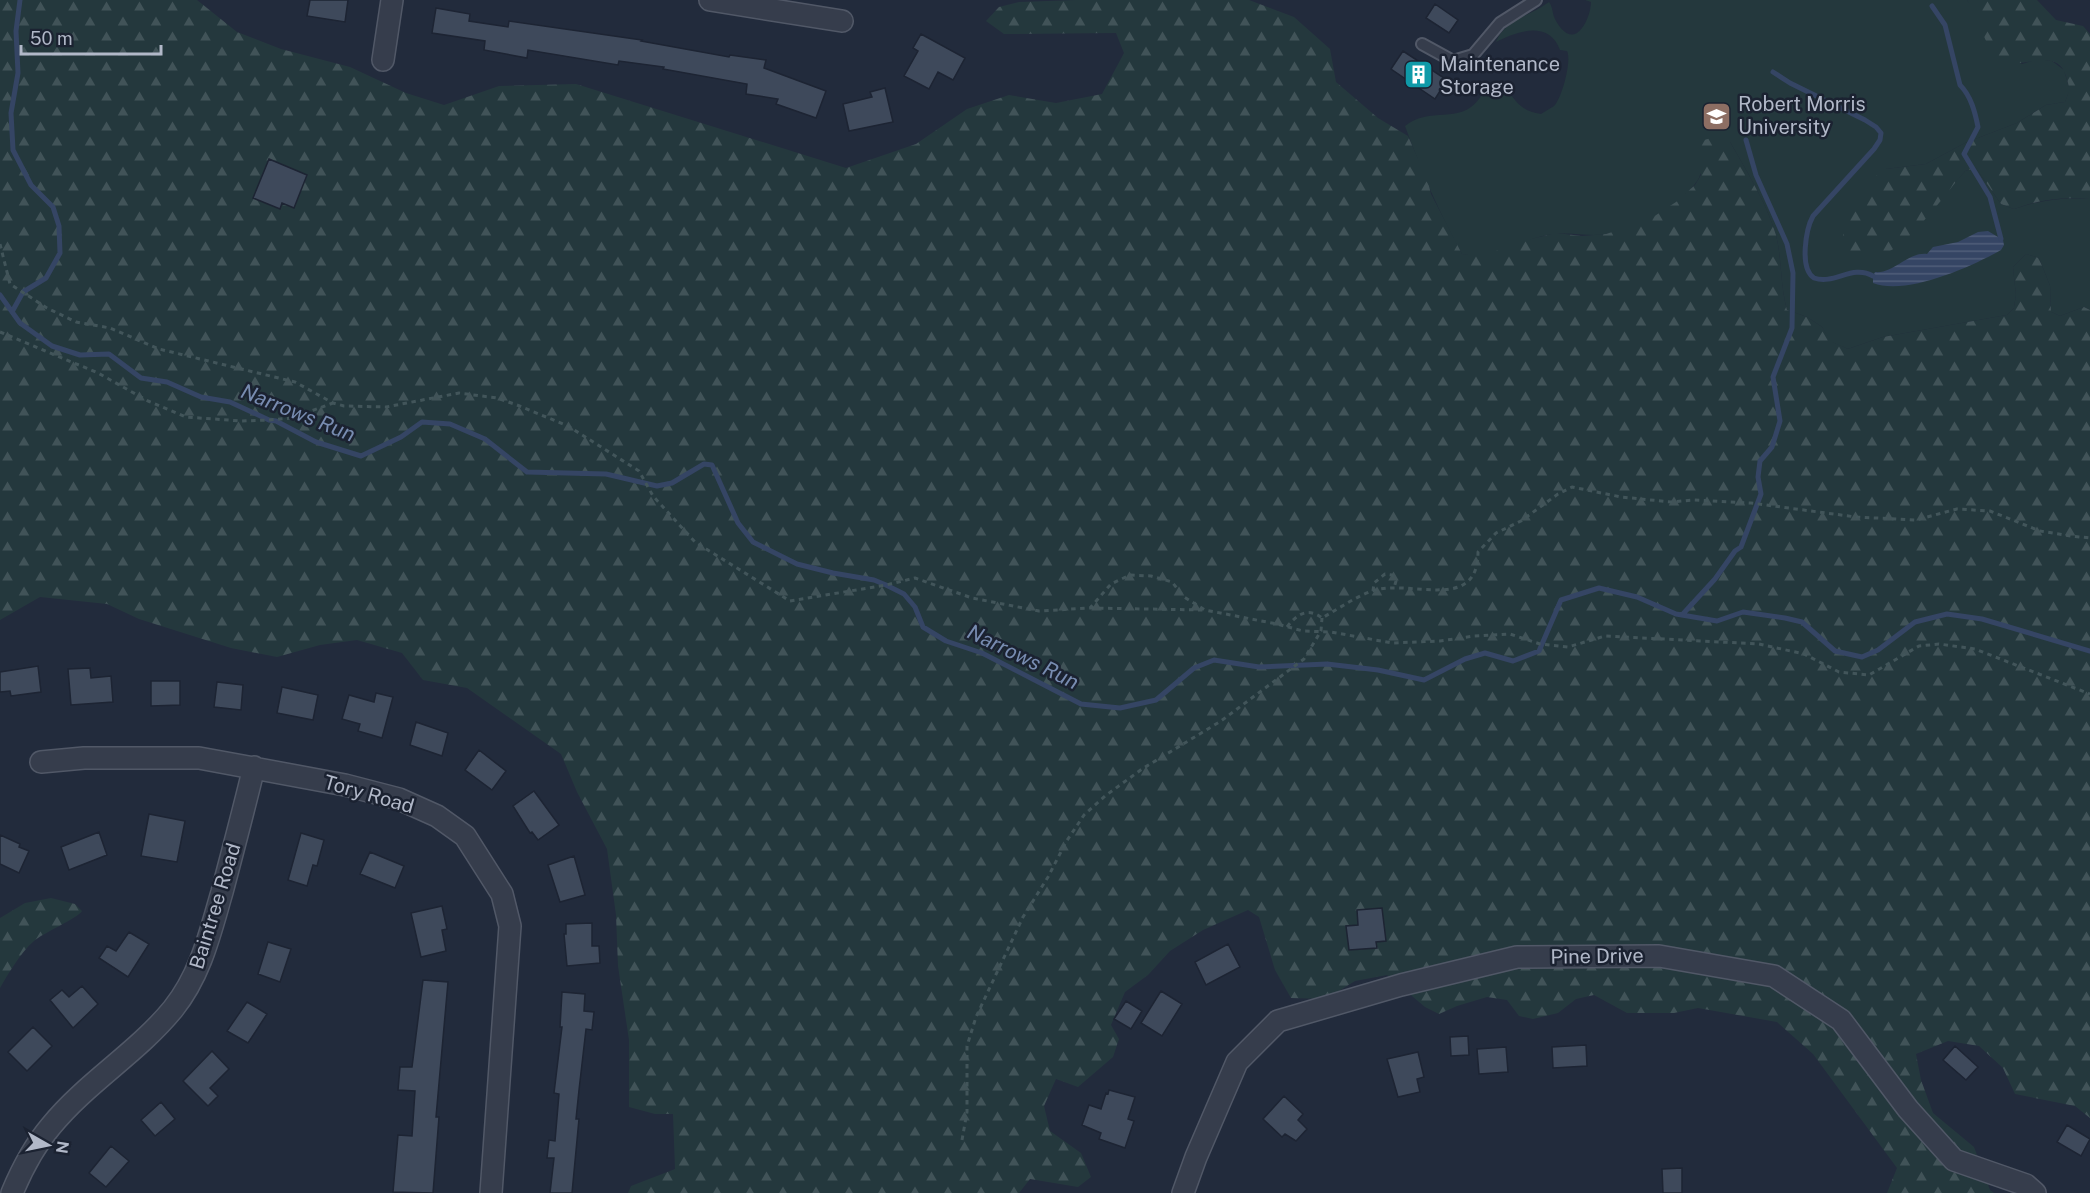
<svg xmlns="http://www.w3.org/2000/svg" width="2090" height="1193" viewBox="0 0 2090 1193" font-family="'Public Sans',sans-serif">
<defs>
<pattern id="forest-firs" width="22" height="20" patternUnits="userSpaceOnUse" patternTransform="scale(1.5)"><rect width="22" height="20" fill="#24383d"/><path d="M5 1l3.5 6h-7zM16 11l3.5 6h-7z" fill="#415358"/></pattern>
<pattern id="water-rules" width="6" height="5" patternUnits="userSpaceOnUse" patternTransform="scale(1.5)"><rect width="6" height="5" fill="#354564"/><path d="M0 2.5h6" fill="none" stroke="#505e79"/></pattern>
</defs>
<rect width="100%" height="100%" fill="#222b3c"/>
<!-- green -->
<path fill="#24383d" d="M1585,0H1967L1975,10L1987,40L2022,64L2038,59L2052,61L2064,70L2070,90L2065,102L2046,105L2017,123L1965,143L1926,164L1886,169L1887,252L1907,237L1965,171L1976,168L2001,204L2014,209C2040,200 2062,197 2090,199V310L2084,307L2060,316L2051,312L2050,286L2039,258L2026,254L2013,267L2016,295L2014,308L2007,315L1883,337L1848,349L1831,342L1822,327L1807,317L1787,310C1780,285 1782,260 1776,235C1766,202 1747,172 1730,142L1701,169C1703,186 1660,216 1646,222C1634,227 1619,231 1606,234C1589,237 1572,232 1555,234C1530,236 1508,251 1485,256C1478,257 1469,255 1462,254C1439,213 1421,170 1405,126C1429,106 1460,125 1479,99C1483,94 1485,87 1487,82L1506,87C1516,103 1522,111 1541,114C1545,111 1550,109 1554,106C1562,98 1572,60 1567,51L1560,50C1549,20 1517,31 1496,42C1504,20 1532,15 1549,2C1553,7 1552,13 1555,19C1561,31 1572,42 1582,28C1587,22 1591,10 1591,2Z"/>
<!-- forest -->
<path fill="url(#forest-firs)" d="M0,0H197L237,32L281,49L350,67L406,93L444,105L499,86L576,84L846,168L916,144L967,109L1009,95L1056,103L1102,94L1124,53L1116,33L1004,34L986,21L999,7L1019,2L1076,0H1249L1294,17L1330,49L1336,82L1378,118L1408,136L1428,182L1431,194L1462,254L1483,256L1519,242L1556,233L1582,236L1606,234L1647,221L1676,202L1695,185L1701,175L1697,164L1695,148C1705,135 1716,138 1730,142C1747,172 1766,202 1776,235C1782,260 1780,285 1787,310L1807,317L1822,327L1832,342L1848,349L1883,337L2007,315L2014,308L2016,295L2013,267L2026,254L2039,258L2050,286L2051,312L2060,316L2084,307L2090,310V1118L2075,1106L2015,1094L2003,1068L1979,1046L1948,1041L1916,1054L1921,1080L1933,1113L1974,1147L1990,1190L1994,1193H1887L1897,1168L1813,1054L1777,1022L1698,1008L1674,1013H1627L1594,995L1576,999L1558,1013L1533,1019L1519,1016L1507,1000L1487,997L1457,1006L1439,1014L1425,1007L1387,975L1355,981L1326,999L1291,998L1275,970L1259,917L1248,910L1203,930L1170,951L1148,975L1125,992L1111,1025L1119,1039L1113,1057L1078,1087L1056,1079L1044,1106L1050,1131L1081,1153L1091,1177L1078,1187L1030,1179L1019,1193H628L631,1186L675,1169L673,1114H655L629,1107V1040L618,966L616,915L607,849L577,792L561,754L467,688L423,680L402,653L357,640L320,645L277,657L231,648L139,619L107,604L40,597L0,620Z
M1967,0H2037L2056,20L2083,26L2090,34V199C2061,197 2041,199 2014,209L2001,204L1976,168L1965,171C1947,192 1912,241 1888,252C1876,257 1858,258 1846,255L1841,248L1846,219L1877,175L1886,169L1926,164L1965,143L2017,123L2046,105L2065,102C2070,90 2070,89 2066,76C2056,43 2016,75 1997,58C1985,47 1978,15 1967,0Z
M51,898L75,904L82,911C78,918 43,933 34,941C21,952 8,974 0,988V918L25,903Z"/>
<!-- water -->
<path fill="url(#water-rules)" d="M1988,231L2003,240L2004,245L2001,250C1971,267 1906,296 1873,283V276L1875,272C1894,274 1907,252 1927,254L1933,247L1958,242L1978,232Z"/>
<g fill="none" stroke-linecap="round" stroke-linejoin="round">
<!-- stream -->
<path stroke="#354564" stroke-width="5" d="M1932,6L1945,25L1960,85C1971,96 1975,112 1978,127L1964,154L1990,197L2001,239
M1773,72L1790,83L1865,120L1876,127L1881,133L1880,140L1874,149L1813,216C1806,229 1799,268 1814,278C1835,285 1852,264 1873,276
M0,295L20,323L52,346L80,355L109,354L141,378L167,382L201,397L230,402L269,420L276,421L316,442L361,456L401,437L422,422L450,424L485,439L527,472L606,474L657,486L672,483L704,464L712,465L738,523L753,542L797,564L833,573L874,580L886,585L904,594L915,607L923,627L946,641L982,653L1081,704L1120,708L1156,700L1194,668L1214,660L1259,667L1327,664L1378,670L1424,680L1465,659L1485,653L1513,661L1539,651L1561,600L1599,588L1637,597L1676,614L1717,621L1743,612L1785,618L1802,622L1835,651L1862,657L1878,650L1915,622L1947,614L1982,619L2090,651
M12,312L23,292L46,278L60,253L59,226L53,207L31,185L13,150L11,113L18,73L16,31L20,0
M1682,615L1715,579L1735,551L1741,547L1761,494L1758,477L1760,461L1772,447L1780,421L1773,377L1792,328L1793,273L1787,244L1756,175L1746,140"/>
</g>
<!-- building -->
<path fill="#3e495b" stroke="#1d2433" stroke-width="1.5" d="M310,0H348L345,22L307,16Z
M1435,4L1458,20L1449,33L1426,18Z
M436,8L470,14L469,21L508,27L509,21L642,40L641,41L729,57L730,55L766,60L764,68L826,91L816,118L776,104L778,99L746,94L747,84L663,69L664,67L619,61L618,65L528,50L527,58L484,50L485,41L432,33Z
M921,34L965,58L953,80L938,72L929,89L904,76L918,51L913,48Z
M1403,51L1447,80L1435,99L1391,69Z
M885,88L893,122L849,131L843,104L872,97L870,92Z
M269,159L307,175L294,208L282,203L280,209L253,198Z
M38,666L41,692L11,696L10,691L0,692V672Z
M90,668L91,678L111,676L113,702L71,705L68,669Z
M151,681H180V705L151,706Z
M217,682L243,685L241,710L214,707Z
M282,687L318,695L313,720L277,713Z
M376,693L393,697L382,738L358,731L360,724L342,719L349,695L374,702Z
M416,722L448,733L442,756L410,745Z
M479,750L506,771L492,790L465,770Z
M534,791L559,825L538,840L532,832L530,833L513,806Z
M149,814L185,821L177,862L141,856Z
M99,832L107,855L69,870L61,847Z
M301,833L324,840L317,866L313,865L307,886L288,880Z
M0,835L20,844L19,847L29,851L19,873L0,864Z
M370,852L404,866L395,888L360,874Z
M574,856L585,895L560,902L548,865Z
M442,906L447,929L442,930L446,951L421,957L411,913Z
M1382,908L1386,941L1376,942L1377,948L1349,950L1346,926L1358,925L1357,910Z
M592,923V946H599L600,963L567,966L564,934H566V924Z
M129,932L149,944L128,977L99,958L107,946L116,951Z
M268,942L291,949L280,982L258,974Z
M1228,944L1240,967L1206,985L1195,962Z
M423,980L448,982L436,1117H439L433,1193L393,1192L398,1135L412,1136L415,1091L398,1090L400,1067H412Z
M82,986L98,1004L73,1028L50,1000L62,990L69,997Z
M1161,991L1182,1004L1162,1036L1141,1023Z
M562,992L585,994L584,1011L594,1012L592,1030L586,1029L579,1090L576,1119H579L572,1193H550L554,1158H547L549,1140L555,1141L559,1094L554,1093L562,1027H560Z
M1126,1001L1142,1011L1131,1029L1114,1019Z
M247,1002L267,1014L248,1043L227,1031Z
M33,1027L52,1046L27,1071L8,1052Z
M1468,1036L1469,1055L1451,1056L1450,1037Z
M1586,1045L1587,1066L1553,1068L1552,1047Z
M1955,1046L1978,1067L1966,1080L1943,1060Z
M1506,1047L1508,1072L1479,1074L1477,1049Z
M212,1051L229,1069L210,1088L218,1096L208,1106L183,1081Z
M1418,1052L1424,1077L1417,1079L1420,1092L1398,1097L1387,1059Z
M1109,1090L1135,1097L1128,1119L1134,1121L1125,1148L1099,1139L1101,1133L1082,1125L1089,1105L1101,1109L1106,1093L1108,1094Z
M1284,1096L1303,1114L1298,1120L1307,1129L1296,1141L1285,1134L1282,1137L1263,1119Z
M161,1102L175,1119L155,1136L141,1120Z
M2067,1125L2090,1139L2081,1156L2057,1142Z
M111,1146L129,1161L106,1187L89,1173Z
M1682,1168V1193H1663L1662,1169Z"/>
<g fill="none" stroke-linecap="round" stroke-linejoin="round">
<defs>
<path id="lane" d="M1422,44L1453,61L1473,55L1500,23L1536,0"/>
<path id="street" d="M710,0L842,21
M383,60L392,0
M41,762L84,758H199L345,785L399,799L437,816L465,836L502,894L510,926L491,1193
M12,1193C22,1169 34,1146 51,1126C87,1082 137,1053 173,1009C201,974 210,933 222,892C233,850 244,809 254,767
M1183,1193L1196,1157L1237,1062L1278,1021L1401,985L1517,957L1659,956L1774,976L1841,1020L1908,1109L1954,1160L2026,1185L2035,1193"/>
</defs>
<!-- lane casing -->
<use href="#lane" stroke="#515867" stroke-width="14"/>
<!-- street casing -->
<use href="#street" stroke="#515867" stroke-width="24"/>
<!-- path -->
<path stroke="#42555a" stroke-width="3" stroke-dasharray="4.5 4.5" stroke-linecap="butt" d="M0,244L10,284L47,308L76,322L110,328L159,349L295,382L333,403L344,406L386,407L459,393L497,398L517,405L568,426L639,471L653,496L695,542L790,601L886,585L915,578L972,598L1039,611L1090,608L1111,584L1130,575L1151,576L1172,582L1184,597L1205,610L1277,624L1303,631L1331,632L1392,643L1440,641L1474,636L1510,634L1540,644L1568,647L1605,636L1759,644L1804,654L1839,672L1869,675L1919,646L1939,644L1975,649L2090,694
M0,332L98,373L148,401L186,417L241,421L269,420L292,418L333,403
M1373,591L1374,583L1385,574L1392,575L1396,581L1394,588
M1090,608L1203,610
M1287,627C1297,614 1308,607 1322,618C1338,609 1355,597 1372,591C1409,578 1478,614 1478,552L1496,533L1521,521L1558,494L1572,487L1621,497L1671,502L1694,500L1751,503L1856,517L1916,520L1957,509L1990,511L2040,531L2071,536L2090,538
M962,1140L967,1112V1046L976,1017L1023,917L1048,877L1066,842L1084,815L1105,796L1142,769L1221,721L1304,659L1321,631L1322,618"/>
<!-- lane -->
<use href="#lane" stroke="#363d4c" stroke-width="10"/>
<!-- street -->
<use href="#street" stroke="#363d4c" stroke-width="21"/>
</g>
<!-- icons -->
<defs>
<symbol id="building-square" viewBox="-11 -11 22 22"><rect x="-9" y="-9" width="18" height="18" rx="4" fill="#0f9aa8" stroke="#1b2231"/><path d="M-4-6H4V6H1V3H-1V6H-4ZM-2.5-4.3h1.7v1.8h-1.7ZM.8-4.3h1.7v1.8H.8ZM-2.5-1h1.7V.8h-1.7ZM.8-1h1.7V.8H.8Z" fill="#fff"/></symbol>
<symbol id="university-square" viewBox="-11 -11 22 22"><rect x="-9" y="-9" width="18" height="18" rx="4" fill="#8d6e63" stroke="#1b2231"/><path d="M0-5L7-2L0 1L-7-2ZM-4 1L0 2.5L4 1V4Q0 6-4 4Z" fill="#fff"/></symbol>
</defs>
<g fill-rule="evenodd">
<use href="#building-square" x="1402" y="58" width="33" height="33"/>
<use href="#university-square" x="1700" y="100" width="33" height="33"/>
</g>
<g text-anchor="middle" stroke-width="5" stroke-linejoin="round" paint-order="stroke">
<!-- poi labels -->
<g font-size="20" fill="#b1b8c8" stroke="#1b2231" text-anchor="start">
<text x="1440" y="71">Maintenance<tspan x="1440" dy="23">Storage</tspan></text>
<text x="1738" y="111">Robert Morris<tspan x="1738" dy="23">University</tspan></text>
</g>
<!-- street labels -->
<g font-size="20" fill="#b1b8c8" stroke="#1b2231">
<text transform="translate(369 794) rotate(16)" y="7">Tory Road</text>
<text transform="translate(215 906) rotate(-73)" y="7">Baintree Road</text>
<text transform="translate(1597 956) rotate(-1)" y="7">Pine Drive</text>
</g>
<!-- water labels -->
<g font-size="21" font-style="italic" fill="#788cb1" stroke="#1b2231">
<text transform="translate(298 413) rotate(22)" y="7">Narrows Run</text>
<text transform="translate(1023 657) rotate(26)" y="7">Narrows Run</text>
</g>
</g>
<!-- north arrow -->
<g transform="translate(48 1145) rotate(99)" stroke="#1b2231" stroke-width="4.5" paint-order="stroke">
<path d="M0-4.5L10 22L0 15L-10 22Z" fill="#b1b8c8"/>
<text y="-9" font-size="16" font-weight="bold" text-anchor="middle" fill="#b1b8c8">N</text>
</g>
<!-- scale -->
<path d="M21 45v9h140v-9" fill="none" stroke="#b1b8c8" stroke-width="3"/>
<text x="30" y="45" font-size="18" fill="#b1b8c8" stroke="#1b2231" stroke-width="4.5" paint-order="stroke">50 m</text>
</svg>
